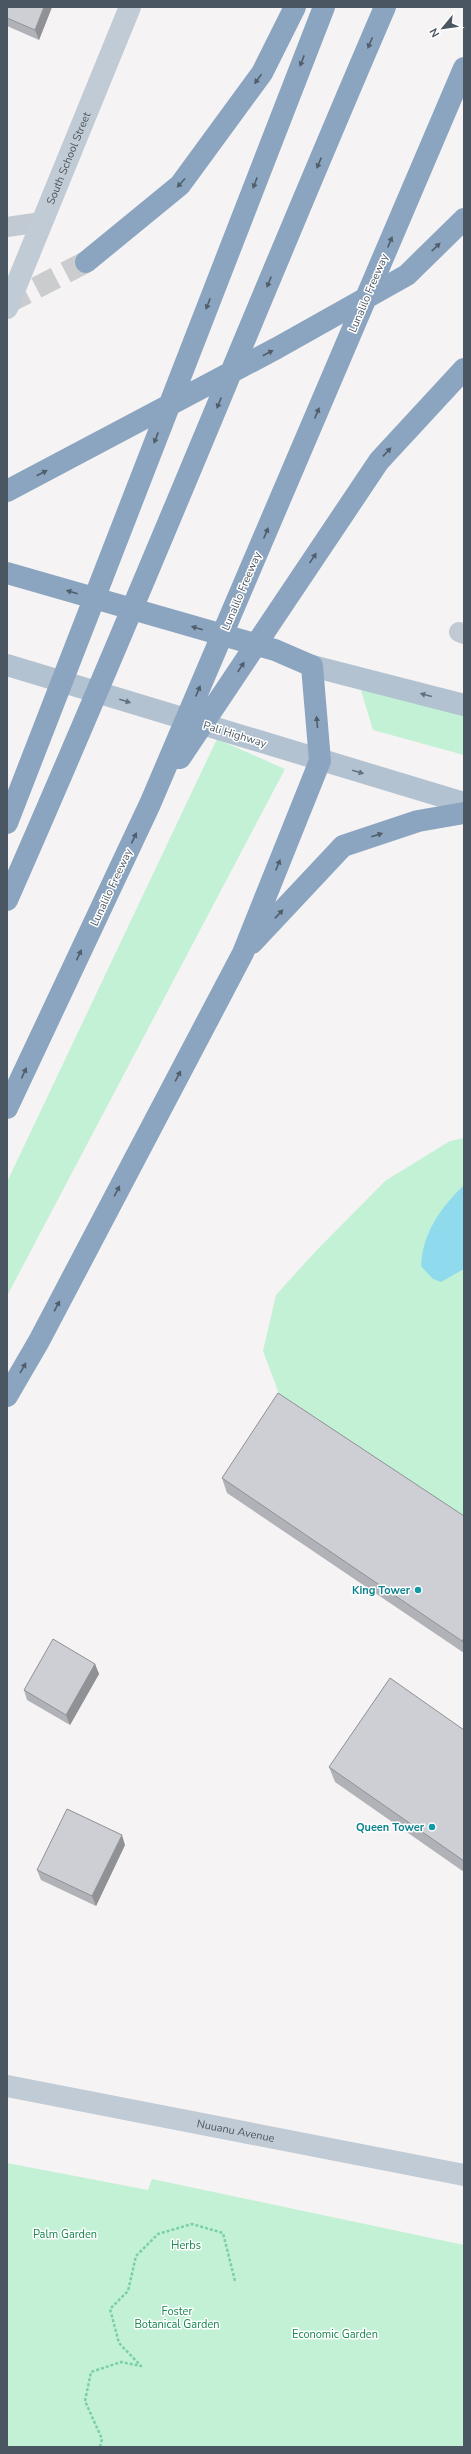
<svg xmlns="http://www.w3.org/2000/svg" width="471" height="2454" viewBox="0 0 471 2454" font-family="'Nunito Sans',sans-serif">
<rect width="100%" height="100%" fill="#f5f3f3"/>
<!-- green -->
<path fill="#c3f1d5" d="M359,684L464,715V755L373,730Z
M217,739L285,769L7,1296V1182Z
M464,1138V1530L281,1399L263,1351L276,1295L315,1252L385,1181L450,1141Z
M7,2163L148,2190L152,2179L464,2245V2447H7Z"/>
<!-- water -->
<path fill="#90daee" d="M464,1185V1269L441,1282L433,1279L421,1266C422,1234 441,1207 464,1185Z"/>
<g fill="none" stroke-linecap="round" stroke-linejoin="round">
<!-- highway-tunnel -->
<path stroke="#caccce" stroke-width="22" stroke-dasharray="22 11" stroke-linecap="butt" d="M7,303L86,262"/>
<!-- path -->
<path stroke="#7ad0a6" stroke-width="2.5" stroke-dasharray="3 2" stroke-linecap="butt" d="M100,2447L102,2439L85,2401L91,2372L121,2362L141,2366L119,2343L110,2309L128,2291L136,2256L158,2234L192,2224L223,2233L235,2281"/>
<!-- lane -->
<path stroke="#c1cad2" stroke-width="20" d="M7,227L42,222
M459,632L464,634"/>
<!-- secondary -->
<g stroke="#c1cbd6" stroke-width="22">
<path id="s1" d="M7,308L130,7"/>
<path id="s2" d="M7,2086L464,2175"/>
</g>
<!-- primary -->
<path stroke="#b3c2d1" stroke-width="22" d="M7,665L464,803
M312,666L464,705"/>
<!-- highway -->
<path stroke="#8ba5c1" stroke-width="22" d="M86,262L180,185L262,73L295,7
M7,491L277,348L407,275L464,219
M7,573L275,650L312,666L320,761L243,953L39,1341L7,1396
M180,758L379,461L464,369
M7,823L324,7
M7,900C138,604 257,304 385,7
M252,943L343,846L418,821L464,813
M7,1108L150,804L464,68"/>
</g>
<!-- wall -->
<path fill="#b0b2b7" d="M7,7H52L39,40L7,26Z
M222,1478L464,1516V1653L227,1493Z
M95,1664L99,1674L70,1725L27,1700L24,1690Z
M464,1730V1872L335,1782L329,1767Z
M125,1845L96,1906L41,1880L37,1870Z"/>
<!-- shaded-wall -->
<path fill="#909195" d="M44,7H52L39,40L35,30Z
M464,1638V1645L462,1641Z
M95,1664L99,1674L70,1725L66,1715Z
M122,1835L125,1845L96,1906L92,1896Z"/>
<!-- building -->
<path fill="#cdcfd5" stroke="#909195" d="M7,7H44L35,30L7,18Z
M278,1393L464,1516V1638L462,1641L222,1478Z
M53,1639L95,1664L66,1715L24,1690Z
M390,1678L464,1730V1861L329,1767Z
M67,1809L122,1835L92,1896L37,1870Z"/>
<!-- one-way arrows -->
<defs><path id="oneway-solid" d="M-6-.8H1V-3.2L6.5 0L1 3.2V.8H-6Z"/></defs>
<g fill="#505e6b">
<use href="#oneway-solid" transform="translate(370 43) rotate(113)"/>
<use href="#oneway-solid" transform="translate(302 61) rotate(111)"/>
<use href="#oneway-solid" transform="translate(258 79) rotate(126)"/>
<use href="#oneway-solid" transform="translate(319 163) rotate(113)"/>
<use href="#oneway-solid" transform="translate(181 183) rotate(132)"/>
<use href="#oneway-solid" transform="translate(255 183) rotate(111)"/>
<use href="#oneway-solid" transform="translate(390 242) rotate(-67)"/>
<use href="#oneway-solid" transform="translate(436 247) rotate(-44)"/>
<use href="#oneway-solid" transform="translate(269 282) rotate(112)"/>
<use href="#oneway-solid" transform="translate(208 304) rotate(111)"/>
<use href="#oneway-solid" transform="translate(268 353) rotate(-28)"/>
<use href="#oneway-solid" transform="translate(219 403) rotate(112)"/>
<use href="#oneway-solid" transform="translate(317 413) rotate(-67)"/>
<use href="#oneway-solid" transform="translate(156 438) rotate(111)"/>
<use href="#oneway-solid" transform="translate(387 452) rotate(-47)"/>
<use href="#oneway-solid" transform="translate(42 473) rotate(-27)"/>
<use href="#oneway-solid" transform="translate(266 533) rotate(-67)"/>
<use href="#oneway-solid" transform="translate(313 558) rotate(-56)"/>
<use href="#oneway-solid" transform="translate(72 592) rotate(-164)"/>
<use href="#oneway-solid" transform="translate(197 628) rotate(-164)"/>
<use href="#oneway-solid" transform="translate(241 667) rotate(-57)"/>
<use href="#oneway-solid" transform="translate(198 691) rotate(-67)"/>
<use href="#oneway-solid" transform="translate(317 722) rotate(-95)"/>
<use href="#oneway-solid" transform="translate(377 835) rotate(-18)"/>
<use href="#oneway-solid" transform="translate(134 838) rotate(-65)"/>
<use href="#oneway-solid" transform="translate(278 865) rotate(-68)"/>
<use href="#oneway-solid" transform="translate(279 914) rotate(-47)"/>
<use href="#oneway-solid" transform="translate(79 955) rotate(-65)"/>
<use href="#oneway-solid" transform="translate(24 1073) rotate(-65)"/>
<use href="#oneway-solid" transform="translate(178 1076) rotate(-62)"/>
<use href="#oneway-solid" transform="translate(117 1191) rotate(-62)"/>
<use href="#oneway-solid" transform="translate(57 1306) rotate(-62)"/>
<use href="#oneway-solid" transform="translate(23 1368) rotate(-60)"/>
</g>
<g fill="#64717d">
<use href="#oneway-solid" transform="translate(426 695) rotate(-165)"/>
<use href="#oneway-solid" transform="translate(125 701) rotate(17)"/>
<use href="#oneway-solid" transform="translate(358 772) rotate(16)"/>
</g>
<!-- markers -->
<g fill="#0f9aa8" stroke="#fff" stroke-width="1.5">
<circle cx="418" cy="1590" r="4"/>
<circle cx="432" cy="1827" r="4"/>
</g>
<g text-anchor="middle" stroke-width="3" stroke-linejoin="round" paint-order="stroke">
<!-- street labels -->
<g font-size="11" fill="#4a5661" stroke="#fff">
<text dy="4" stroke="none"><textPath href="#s1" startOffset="162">South School Street</textPath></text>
<text transform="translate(368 293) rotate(-67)" y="4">Lunalilo Freeway</text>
<text transform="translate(241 591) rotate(-67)" y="4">Lunalilo Freeway</text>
<text transform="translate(235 734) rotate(17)" y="4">Pali Highway</text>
<text transform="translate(111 887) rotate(-65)" y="4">Lunalilo Freeway</text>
<text dy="4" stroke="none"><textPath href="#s2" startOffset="233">Nuuanu Avenue</textPath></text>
</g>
<!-- culture labels -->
<g font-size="11" font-weight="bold" fill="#0d838f" stroke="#fff" text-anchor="end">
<text x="410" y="1594">King Tower</text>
<text x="424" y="1831">Queen Tower</text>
</g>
<!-- park labels -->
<g font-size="11" fill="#17864f" stroke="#fff">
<text x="65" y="2238">Palm Garden</text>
<text x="186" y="2249">Herbs</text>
<text x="177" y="2315">Foster<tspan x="177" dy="13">Botanical Garden</tspan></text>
<text x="335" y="2338">Economic Garden</text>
</g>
</g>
<!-- border -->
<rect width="471" height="2454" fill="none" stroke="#4a5661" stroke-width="16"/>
<!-- north arrow -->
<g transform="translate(443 28) rotate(241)" stroke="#ffffff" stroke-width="3" paint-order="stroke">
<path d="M0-3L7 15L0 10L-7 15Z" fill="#4a5661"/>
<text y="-6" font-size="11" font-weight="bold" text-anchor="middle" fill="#4a5661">N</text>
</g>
</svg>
